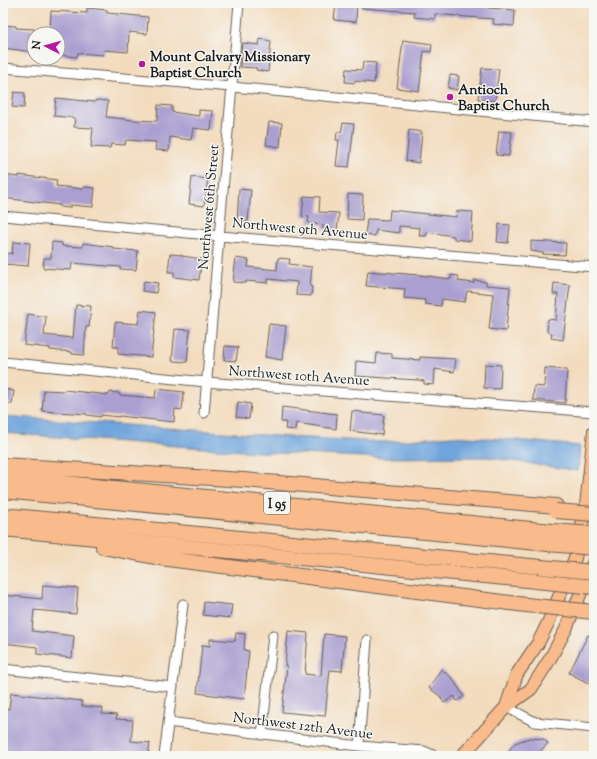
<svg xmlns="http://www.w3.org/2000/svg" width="597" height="759" viewBox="0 0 597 759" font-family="'Sorts Mill Goudy',serif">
<rect width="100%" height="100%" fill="#f6f6f2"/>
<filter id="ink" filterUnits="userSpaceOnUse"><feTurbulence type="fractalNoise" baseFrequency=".025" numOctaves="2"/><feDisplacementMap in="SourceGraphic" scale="8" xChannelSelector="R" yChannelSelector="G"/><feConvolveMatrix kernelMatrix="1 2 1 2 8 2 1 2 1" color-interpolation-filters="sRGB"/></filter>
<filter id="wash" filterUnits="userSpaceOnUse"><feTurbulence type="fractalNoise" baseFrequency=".012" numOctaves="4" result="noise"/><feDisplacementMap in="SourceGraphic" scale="16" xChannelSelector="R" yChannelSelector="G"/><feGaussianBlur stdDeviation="0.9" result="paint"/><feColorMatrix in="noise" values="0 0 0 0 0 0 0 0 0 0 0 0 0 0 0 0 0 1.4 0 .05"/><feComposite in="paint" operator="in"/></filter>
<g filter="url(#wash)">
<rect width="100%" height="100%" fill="#f3dcbe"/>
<!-- water -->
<path fill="#6fa4dc" stroke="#46607c" d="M3,416L291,437L385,442L451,436L517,440L580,446L578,471L486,457L385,458L257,452L3,433Z"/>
<g id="blocks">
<!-- building -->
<path fill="#aa9fd0" d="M336,3H357L356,22L334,20Z
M361,3L489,4L488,8L515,10L514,26L493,24L494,19L467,17L435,14V19L414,17L415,12L361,8Z
M87,8L107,10V13L148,17L147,34L129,32L128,52L104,50L103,55L78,53L77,57L58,55V34H50L51,11L87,13Z
M3,25L16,26V28L34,29V52L3,48Z
M260,39L271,41L268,72L256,70L257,68L240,67L242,43L259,45Z
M403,40L432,44L431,52L424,51L419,91L397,88Z
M363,62L376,63L374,83L355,81V83L345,82L346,69L362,70Z
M482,68L499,69L495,101L478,99Z
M450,75L459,76L457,90L448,88Z
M14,92L25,93L24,108L12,107Z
M56,98L95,102L96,100L108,101L106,117L134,120L157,121L158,105L172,106V112L199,116V110L213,111L211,130L193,128L191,140L170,137L169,151L155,150L156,142L126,140L125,145L111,144L110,148L91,147L93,128L74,127L75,118L54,116Z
M269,122L282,123L280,147L266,145Z
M343,123L354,124L349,167L336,166L339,140H336L337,132H341Z
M409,130L422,132L419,163L406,161Z
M499,131L512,132L509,156L496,155Z
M3,175L19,177V175L57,180L56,186L83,189L84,187L95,188L93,207L70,205V208L60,207V205L3,198Z
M192,177L208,179L204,206L189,204Z
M239,189L251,190L248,222H237Z
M348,194L363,195L362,220L347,219Z
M304,196L320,197L319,212L339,213L337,231L323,229V225L308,223L309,217L302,216Z
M390,210L456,217L457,211L473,212L471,241L454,239V236L427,232L426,236H419L420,228L399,226V233L376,230L375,236L365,235L367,219L389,220Z
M499,224L510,225L508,243L497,242Z
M531,241L566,243L565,255L543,254V253L531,251Z
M13,242L30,243L28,266L3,264V252L12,254Z
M52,242L62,243V246L82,247L83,243L114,247V249L138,251L136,270L120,269V267L72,263L71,270L43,268L44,258H51Z
M170,254L182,255V256L202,259L199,280L174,277V272H168Z
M236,258L249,260L248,267L277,270L278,258L290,259L289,264L312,267L310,286L312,287L311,296L296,295L297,282L268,279V283L246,281V283L233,282Z
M368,271L419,275L451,279V275L459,276L458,281L474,283V280L486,282V285L510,287L506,331L489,329L493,294L467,291L465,302L442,299L441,306L425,304V300L404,298L405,289L366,286Z
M144,281L158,283L156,293L142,291Z
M554,283L570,285L563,340L551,338L552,333L547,332L548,319L556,320L558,294H553Z
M76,305L91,306L89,327H86L84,355L72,354V352L50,350V348L24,345L28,314L46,317L44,335L73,338Z
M140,310L156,312L151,357L118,354V347H113L115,322L138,324Z
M269,324L286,326L282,360L265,357Z
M175,329L190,330L187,362L172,361Z
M225,346L238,347L236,361L224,360Z
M377,353L392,354V358L420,360V357L456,359L454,372L435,369L434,385L424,384V381L418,380L355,376L356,361L376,363Z
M485,364L501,365L500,389L484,388Z
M545,368L567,370L565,403L533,400L534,386L544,387Z
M3,389L14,391L12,404L3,403Z
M156,389L184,392L182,410L175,409L174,422L119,416V417L101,415V417L87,415V414L42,411L44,390L64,391V390L109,395L110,392L119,393V395L155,398Z
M238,402L251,404L249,419L236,417Z
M282,407L337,414L336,429L296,423L295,430L285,429L286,422H281Z
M352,411L362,412V413L384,415L382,435L350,431Z
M43,585L78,588L76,614L34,610L32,631L74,636L72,658L37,654V647L3,643V595L42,599Z
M204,602L232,605L230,618L203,615Z
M288,631L308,633L305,674L321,676L324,634L345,636L342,671L330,670L325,716L282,712L287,666H285Z
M236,633L245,634L244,650L249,651L244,699L197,693L202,645L210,646V639L235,641Z
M588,635L594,636V686L569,673Z
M441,669L452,678L464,696L457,701L454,696L444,703L440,696L429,688Z
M11,693L82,701V706L103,708L102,714L117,715L116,719L133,720L131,741L150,743L148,756H3V709H9Z
M529,738L543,739L548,743L536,756H504L515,743Z"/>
</g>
</g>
<g filter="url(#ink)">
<use href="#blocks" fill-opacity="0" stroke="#675f55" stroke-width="1"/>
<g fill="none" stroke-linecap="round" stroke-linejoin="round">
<defs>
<path id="minor" d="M3,68L232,87L594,122
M3,216L220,236L594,267
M3,362L206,382L594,412
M204,413L239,3
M3,669L173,687
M506,707L535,722L594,728
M168,722L359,746L424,751L435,756
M262,735L273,635
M359,746L367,640
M164,756L183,604"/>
<path id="major" d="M506,707L517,674L538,643L548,623L575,558L586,506L594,431
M462,756L506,707L531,689L550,659L566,629L594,561"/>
<path id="highway" d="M3,465L244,480L556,506
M3,477L552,531
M3,491L548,544
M3,515L541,567
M3,529L536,581
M103,547L160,558L526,605"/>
</defs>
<!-- minor casing -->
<use href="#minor" stroke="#675f55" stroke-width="11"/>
<!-- major casing -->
<use href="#major" stroke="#675f55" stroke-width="14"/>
<!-- highway casing -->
<use href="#highway" stroke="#675f55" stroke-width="16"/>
<!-- minor -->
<use href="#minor" stroke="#fff" stroke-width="9"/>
<!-- major -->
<use href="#major" stroke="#fabb8c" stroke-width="12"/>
<!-- highway -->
<use href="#highway" stroke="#fabb8c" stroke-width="14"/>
<defs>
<path id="highway-bridge" d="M556,511L594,514
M552,531L594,534
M548,544L594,548
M541,567L594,572
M536,581L594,587
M526,605L594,612"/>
</defs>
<!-- highway-bridge casing -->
<use href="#highway-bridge" stroke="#675f55" stroke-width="16" stroke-linecap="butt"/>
<!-- highway-bridge -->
<use href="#highway-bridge" stroke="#fabb8c" stroke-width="14"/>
</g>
</g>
<!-- markers -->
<g fill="#b5179e" stroke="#f6f6f2" stroke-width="1.5">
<circle cx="142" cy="64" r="4"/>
<circle cx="450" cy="97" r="4"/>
</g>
<g text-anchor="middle" stroke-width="3" stroke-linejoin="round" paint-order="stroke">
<!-- shield labels -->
<rect fill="#f6f6f2" stroke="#5d5d5c" stroke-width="1" x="264" y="492" width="26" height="22" rx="3"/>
<g font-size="13" font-weight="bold" fill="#1c1c1c">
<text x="277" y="508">I 95</text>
</g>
<!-- poi labels -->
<g font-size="14" font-weight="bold" fill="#1c1c1c" stroke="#f6f6f2" text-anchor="start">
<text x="150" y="61">Mount Calvary Missionary<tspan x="150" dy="16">Baptist Church</tspan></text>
<text x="458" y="94">Antioch<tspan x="458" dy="16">Baptist Church</tspan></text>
</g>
<!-- street labels -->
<g font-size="14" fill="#1c1c1c" stroke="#f6f6f2">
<text transform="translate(208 207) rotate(-85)" y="5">Northwest 6th Street</text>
<text transform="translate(300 228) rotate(5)" y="5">Northwest 9th Avenue</text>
<text transform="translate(299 375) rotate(4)" y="5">Northwest 10th Avenue</text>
<text transform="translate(303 725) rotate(7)" y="5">Northwest 12th Avenue</text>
</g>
</g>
<!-- margin -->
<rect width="597" height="759" fill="none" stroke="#f6f6f2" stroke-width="16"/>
<!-- north arrow -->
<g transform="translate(46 46) rotate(276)"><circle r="19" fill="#f6f6f2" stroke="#9f9f9c"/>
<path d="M0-3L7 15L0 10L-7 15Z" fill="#b5179e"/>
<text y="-6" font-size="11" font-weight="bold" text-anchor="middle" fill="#1c1c1c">N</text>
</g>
</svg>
